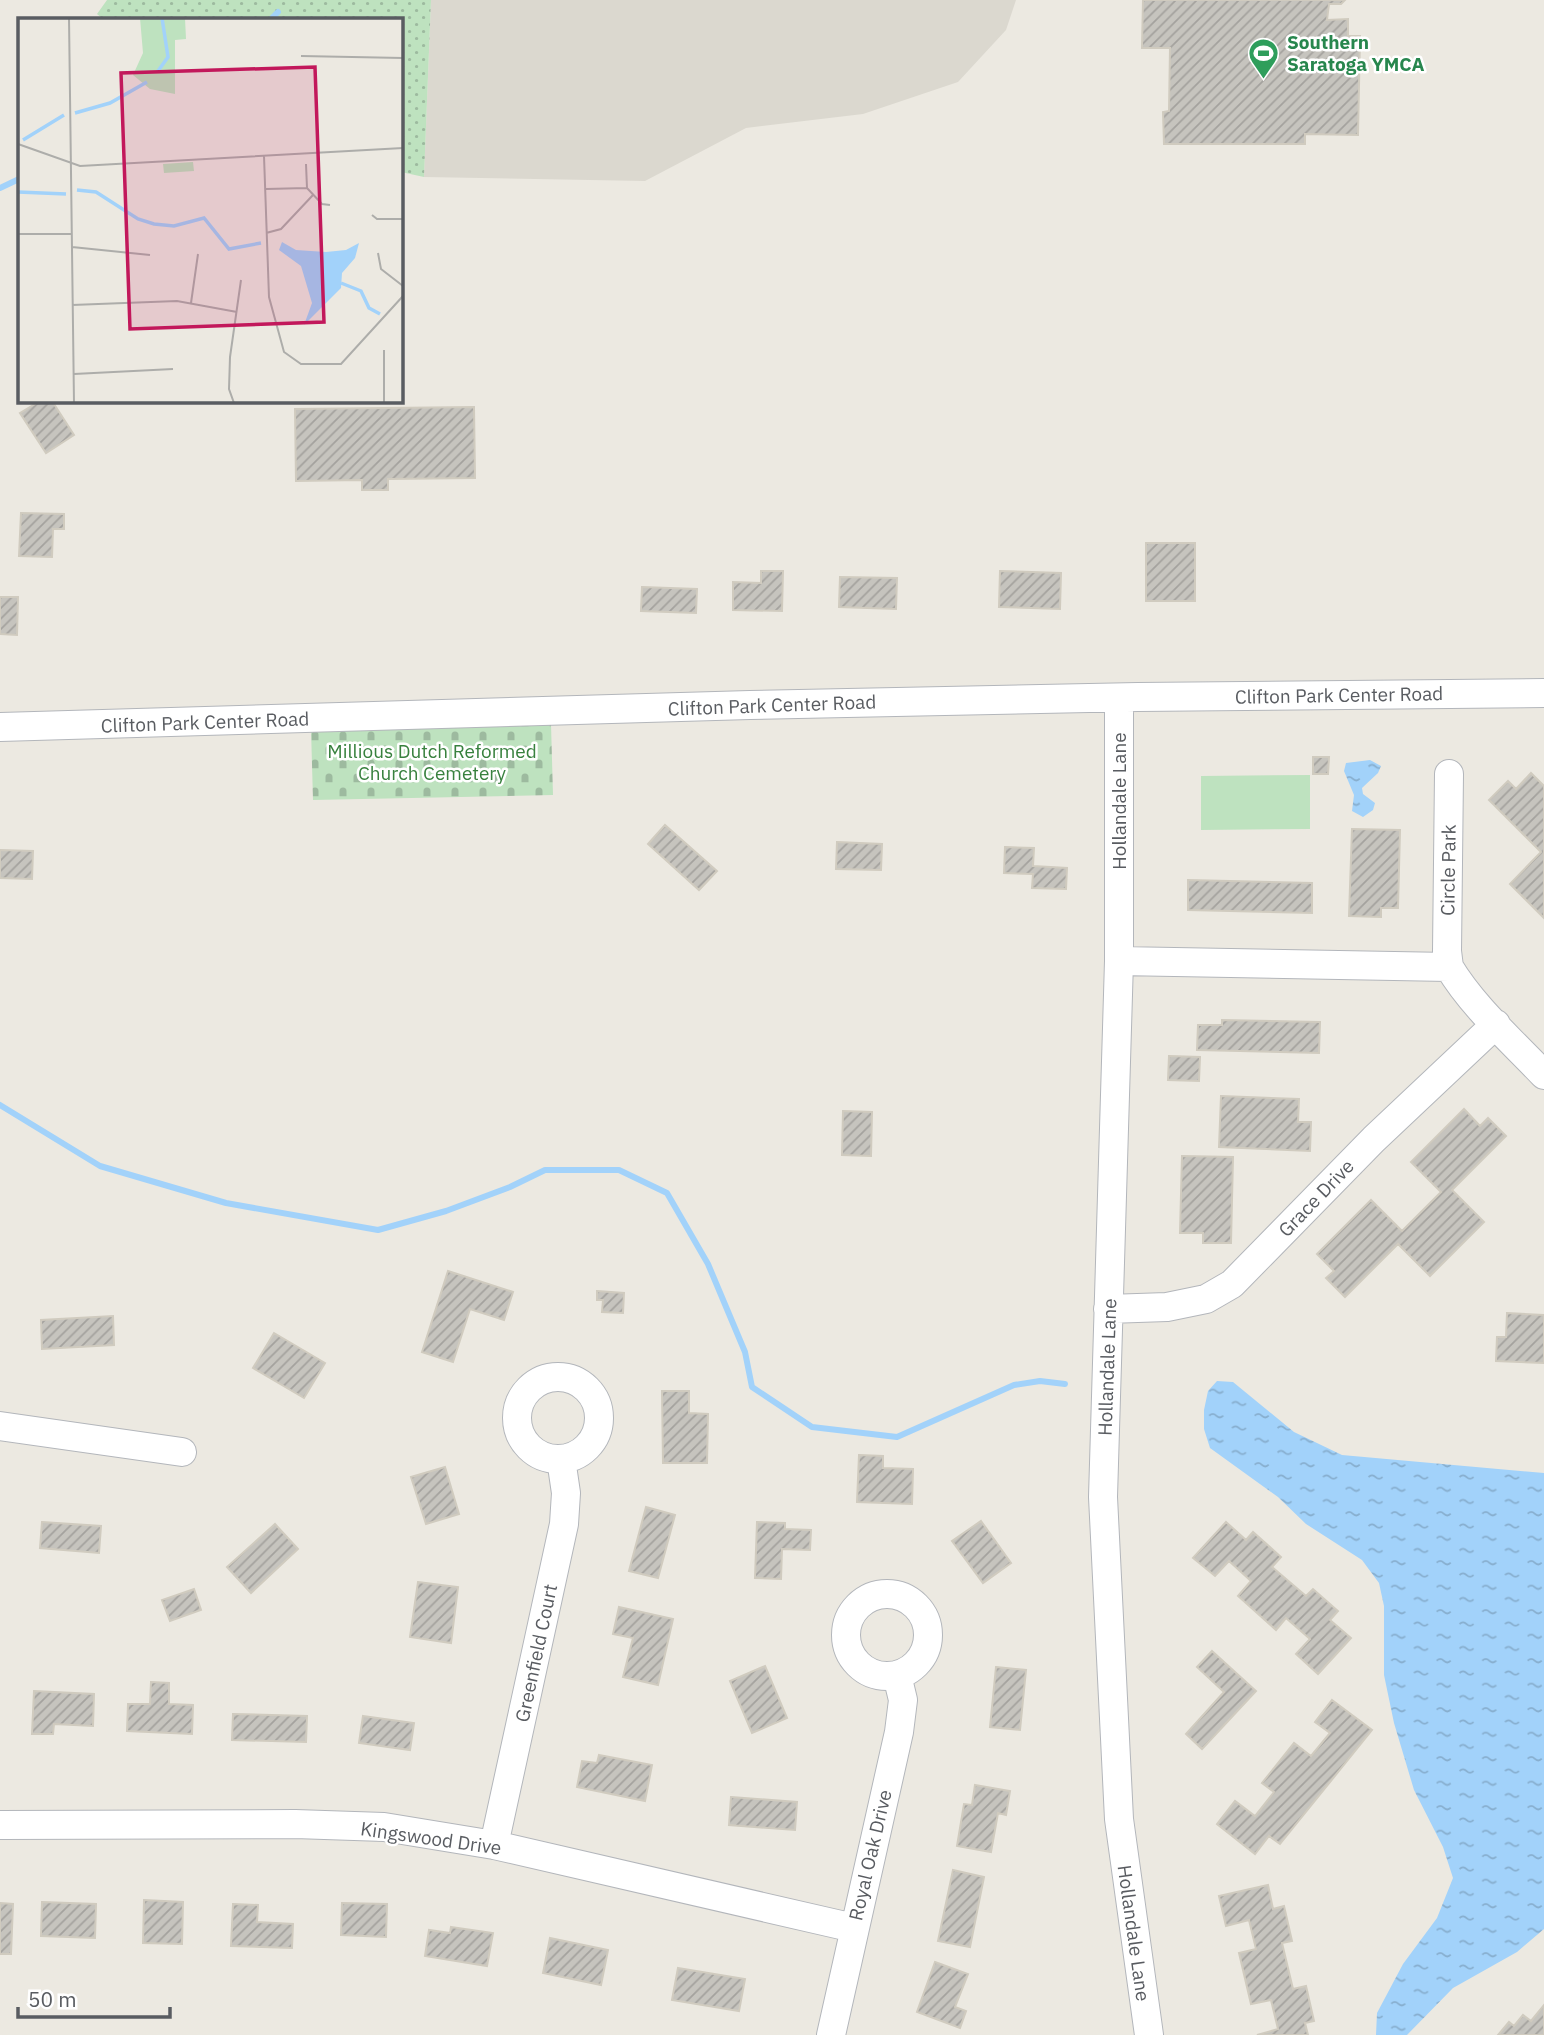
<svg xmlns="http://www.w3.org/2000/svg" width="1544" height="2035" viewBox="0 0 1544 2035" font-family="'IBM Plex Sans',sans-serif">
<defs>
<pattern id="cemetery-stones" width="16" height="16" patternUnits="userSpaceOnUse" patternTransform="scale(1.75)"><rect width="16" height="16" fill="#bee2bf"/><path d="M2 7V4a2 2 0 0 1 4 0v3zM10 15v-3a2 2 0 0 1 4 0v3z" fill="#9dba9f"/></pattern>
<pattern id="park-dots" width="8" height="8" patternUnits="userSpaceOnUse" patternTransform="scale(1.75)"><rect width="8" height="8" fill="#bee2bf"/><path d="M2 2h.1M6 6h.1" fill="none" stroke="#9dba9f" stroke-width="1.8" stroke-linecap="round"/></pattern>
<pattern id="water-ripples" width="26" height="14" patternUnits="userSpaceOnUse" patternTransform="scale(1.75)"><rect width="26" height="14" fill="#a2d2fa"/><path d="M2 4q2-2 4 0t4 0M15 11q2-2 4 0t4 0" fill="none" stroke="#87aece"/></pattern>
<pattern id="building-hatch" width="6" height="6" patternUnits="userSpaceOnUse" patternTransform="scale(1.75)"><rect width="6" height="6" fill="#c6c4be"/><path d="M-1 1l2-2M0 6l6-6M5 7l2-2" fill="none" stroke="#a4a29e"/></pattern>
</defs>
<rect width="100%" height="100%" fill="#ece9e1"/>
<!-- education -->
<path fill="#dbd8cf" d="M431,0H1016L1006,30L958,82L863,114L746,128L645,181L424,177Z"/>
<!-- grass -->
<path fill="#bee2bf" d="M1310,775V829L1201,830V776Z"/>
<!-- cemetery -->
<path fill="url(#cemetery-stones)" d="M551,724L553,795L313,800L311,729Z"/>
<!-- park -->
<path fill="url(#park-dots)" d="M107,0H431L424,177L401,172V19H103L97,14Z"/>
<!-- water -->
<path fill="url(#water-ripples)" d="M1370,760L1381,766L1378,773L1362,788L1363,794L1375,803L1373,810L1363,817L1352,811L1354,795L1344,771L1346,763Z
M1217,1381L1233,1382L1294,1432L1342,1455L1544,1473V1929L1517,1952L1453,1988L1407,2035H1376L1377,2013L1403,1964L1437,1918L1453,1878L1443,1847L1414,1790L1394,1723L1384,1675V1606L1379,1583L1362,1560L1306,1524L1278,1497L1210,1448L1204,1429V1410L1208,1391Z"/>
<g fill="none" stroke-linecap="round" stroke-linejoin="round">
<!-- stream -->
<path stroke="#a2d2fa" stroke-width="6" d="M271,19L278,12
M0,188L19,179
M0,1105L100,1166L226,1203L378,1230L446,1211L510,1187L545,1170H619L667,1193L708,1264L745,1352L752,1387L812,1427L897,1437L1014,1385L1040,1381L1065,1384"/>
</g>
<!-- building -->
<path fill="url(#building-hatch)" stroke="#d0cbbf" stroke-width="2" d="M1143,0H1345L1341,4H1329L1327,20L1348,19V36H1360L1358,135L1305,134V144H1164L1163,112L1169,111L1170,48H1142Z
M40,401H52L74,435L46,453L20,413Z
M474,407L475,478L388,479V490H362V480L296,481L295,409Z
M21,513L64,514V529H53L52,557L19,556Z
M1146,543H1195V601H1146Z
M761,571H783L782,611L733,610V582L761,583Z
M1000,571L1061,573L1060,609L999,607Z
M840,577L897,578L896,609L839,607Z
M642,587L697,589L696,613L641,611Z
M0,597H18L17,635L0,634Z
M1313,757H1329L1328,774H1313Z
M1531,773L1544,786V918L1510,884L1541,852L1489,800L1508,781L1516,789Z
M665,825L717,871L699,890L648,844Z
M1352,829L1400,830L1398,908H1381V917L1349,916Z
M837,842L882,844L881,870L836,869Z
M1005,847L1034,848L1033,866L1067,868L1066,889L1032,888L1033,874L1004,873Z
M0,850L33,851L32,879L0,878Z
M1188,880L1312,883V913L1188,910Z
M1222,1020L1320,1022L1319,1053L1197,1050L1198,1025H1222Z
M1169,1056L1200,1057L1199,1081L1168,1080Z
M1221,1096L1299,1099L1298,1122H1311L1310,1151L1219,1147Z
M1464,1109L1480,1126L1488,1118L1506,1136L1452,1190L1484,1222L1430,1276L1398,1244L1345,1297L1326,1278L1334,1271L1317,1254L1371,1200L1402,1231L1441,1192L1411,1162Z
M843,1111L872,1112L871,1156L842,1155Z
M1182,1156L1233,1157L1231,1243H1203V1233H1180Z
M448,1271L513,1292L504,1320L470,1309L453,1362L422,1352Z
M597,1291L624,1293L623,1313L602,1312L603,1300H597Z
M1507,1313L1544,1315V1363L1496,1361L1497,1337H1506Z
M113,1316L114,1345L42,1349L41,1320Z
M274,1333L325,1363L304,1398L253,1368Z
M662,1391H689V1413L708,1414L707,1463H663Z
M859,1455L883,1456V1468L913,1469L912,1504L857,1502Z
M445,1467L459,1514L426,1524L411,1477Z
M646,1507L675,1515L658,1578L629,1571Z
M981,1521L1011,1563L983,1583L952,1541Z
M42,1522L101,1526L99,1553L40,1548Z
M757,1522L785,1523V1529L811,1530L810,1550L782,1549L781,1579L755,1578Z
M1226,1522L1246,1540L1253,1532L1281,1557L1272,1567L1306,1596L1313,1589L1338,1611L1330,1620L1351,1638L1318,1674L1296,1654L1310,1639L1286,1618L1276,1630L1238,1596L1251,1581L1229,1561L1215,1576L1193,1558Z
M275,1524L298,1549L251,1593L227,1567Z
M418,1582L458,1587L451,1643L410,1637Z
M194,1589L201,1610L170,1621L162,1600Z
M619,1607L673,1619L658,1685L623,1677L633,1638L613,1634Z
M1212,1651L1256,1691L1202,1749L1186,1734L1224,1692L1197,1667Z
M765,1666L787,1718L752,1733L730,1681Z
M996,1667L1026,1670L1020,1730L990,1727Z
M151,1682L169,1683V1704L193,1705L192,1734L127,1731L128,1704H150Z
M34,1691L94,1694L93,1726L54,1724L53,1734H32Z
M1332,1700L1372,1730L1280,1844L1269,1836L1255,1854L1217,1824L1235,1801L1255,1816L1274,1792L1262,1783L1294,1743L1311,1756L1330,1733L1315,1722Z
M233,1714L307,1716L306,1742L232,1740Z
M363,1716L414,1723L410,1750L359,1743Z
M599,1755L652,1765L645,1801L577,1787L582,1761L597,1763Z
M975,1785L1010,1791L1006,1815L998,1813L991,1852L957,1846L964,1804L972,1805Z
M731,1797L797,1802L795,1830L729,1825Z
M953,1870L984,1877L970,1947L938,1941Z
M1268,1885L1273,1909L1284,1906L1292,1941L1282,1943L1293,1989L1306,1986L1314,2021L1305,2023L1308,2035H1257L1278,2029L1271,2000L1251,2004L1239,1953L1256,1949L1249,1920L1226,1926L1219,1896Z
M144,1900L183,1902L182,1944L143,1943Z
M42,1902L96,1904L95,1938L41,1936Z
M0,1903L13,1904L11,1954H0Z
M342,1903L387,1904L386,1937L341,1935Z
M233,1904L258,1905L257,1922L293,1924L292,1948L231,1946Z
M451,1927L493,1933L487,1966L425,1956L429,1930L450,1933Z
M550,1938L608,1950L601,1985L543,1973Z
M935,1962L968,1974L955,2007L966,2011L960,2028L917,2012Z
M678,1968L745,1979L739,2011L672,2000Z
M1544,2005V2035H1498L1509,2022L1514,2026L1523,2015L1531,2021Z"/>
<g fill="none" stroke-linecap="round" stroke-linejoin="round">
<defs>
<path id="minor" d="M1119,698V961L1103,1497L1119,1819L1149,2035
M0,727L750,705L1138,697L1544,693
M1449,774L1447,951L1449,967
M1119,961L1449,967C1473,1007 1512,1041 1544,1075
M1108,1309L1167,1307L1206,1299L1232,1284L1374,1139L1496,1024
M517 1418a41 41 0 1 1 82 0a41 41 0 1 1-82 0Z
M0,1426L182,1452
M846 1635a41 41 0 1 1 82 0a41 41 0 1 1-82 0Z
M0,1825L295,1824L384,1827L494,1845L854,1928
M494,1845L564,1524L566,1493L561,1459
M831,2035L899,1732L903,1700L897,1675"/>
</defs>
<!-- minor casing -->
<use href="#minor" stroke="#b3b6bb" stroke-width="30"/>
<!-- minor -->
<use href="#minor" stroke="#fff" stroke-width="28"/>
</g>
<!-- icons -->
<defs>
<symbol id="stadium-pin" viewBox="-11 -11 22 30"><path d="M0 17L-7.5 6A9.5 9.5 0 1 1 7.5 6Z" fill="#2e9e5b" stroke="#fff"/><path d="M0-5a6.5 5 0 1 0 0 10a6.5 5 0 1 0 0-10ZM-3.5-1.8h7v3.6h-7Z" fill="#fff"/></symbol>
</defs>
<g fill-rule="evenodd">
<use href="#stadium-pin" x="1246" y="36" width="35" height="47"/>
</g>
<g text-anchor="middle" stroke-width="5" stroke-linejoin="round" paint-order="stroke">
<!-- leisure labels -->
<g font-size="19" font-weight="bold" fill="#27864d" stroke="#fff" text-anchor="start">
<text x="1287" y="49">Southern<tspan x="1287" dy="22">Saratoga YMCA</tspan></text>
</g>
<!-- street labels -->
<g font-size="19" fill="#595c61" stroke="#fff">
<text transform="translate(1339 695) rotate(-1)" y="7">Clifton Park Center Road</text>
<text transform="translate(772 705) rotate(-2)" y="7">Clifton Park Center Road</text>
<text transform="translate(205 722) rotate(-2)" y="7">Clifton Park Center Road</text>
<text transform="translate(1119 801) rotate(-90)" y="7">Hollandale Lane</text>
<text transform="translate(1448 870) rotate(-89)" y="7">Circle Park</text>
<text transform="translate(1316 1198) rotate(-46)" y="7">Grace Drive</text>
<text transform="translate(1107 1367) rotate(-88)" y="7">Hollandale Lane</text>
<text transform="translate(536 1653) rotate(-78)" y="7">Greenfield Court</text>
<text transform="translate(431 1838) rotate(8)" y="7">Kingswood Drive</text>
<text transform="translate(870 1855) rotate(-77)" y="7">Royal Oak Drive</text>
<text transform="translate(1134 1933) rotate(82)" y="7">Hollandale Lane</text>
</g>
<!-- park labels -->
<g font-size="19" fill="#38813e" stroke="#fff">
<text x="432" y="758">Millious Dutch Reformed<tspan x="432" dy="22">Church Cemetery</tspan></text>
</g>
</g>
<!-- overview -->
<g transform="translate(18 18)">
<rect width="385" height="385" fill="#ece9e1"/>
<path d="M175,144L176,153L146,155L145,146Z" fill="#bee2bf"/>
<path d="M122,0H167L168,21L157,22V76L132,71L115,57L125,35Z" fill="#bee2bf"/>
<path d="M264,224L278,232L308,234L328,232L341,225L337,240L324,255L323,270L286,307L294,285L283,248L261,232Z" fill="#a2d2fa"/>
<path fill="none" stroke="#a2d2fa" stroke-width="3.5" d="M140,53L150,39L144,0M57,95L92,85L129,64M5,122L46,97M59,172L78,174L120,201L136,206L156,208L186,200L211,231L243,225M0,174L48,176M323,265L343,273L351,290L362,296"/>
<path fill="none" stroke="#adadaa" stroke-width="2" d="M51,0L56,385M283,38L385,40M0,126L62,148L385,130M246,138L251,279L266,334L283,346H323L385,278M288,146L289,170M248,171L289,170L304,186L312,187M354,197L359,201H385M248,215L263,211L295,177M0,216H54M54,229L132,237M360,235L363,251L385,268M173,285L180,236M54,287L159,283L219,294M366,332V385M56,356L155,351M216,385L211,371L212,339L223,262"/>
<path fill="#c2185b" fill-opacity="0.15" stroke="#c2185b" stroke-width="3.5" d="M297,49L306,304L112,311L103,55Z"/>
<rect width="385" height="385" fill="none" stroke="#595c61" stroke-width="3.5"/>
</g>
<!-- scale -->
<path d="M18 2007v10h152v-10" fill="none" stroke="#595c61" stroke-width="3.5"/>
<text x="28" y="2007" font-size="21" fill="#595c61" stroke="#ffffff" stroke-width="5" paint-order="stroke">50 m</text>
</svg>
